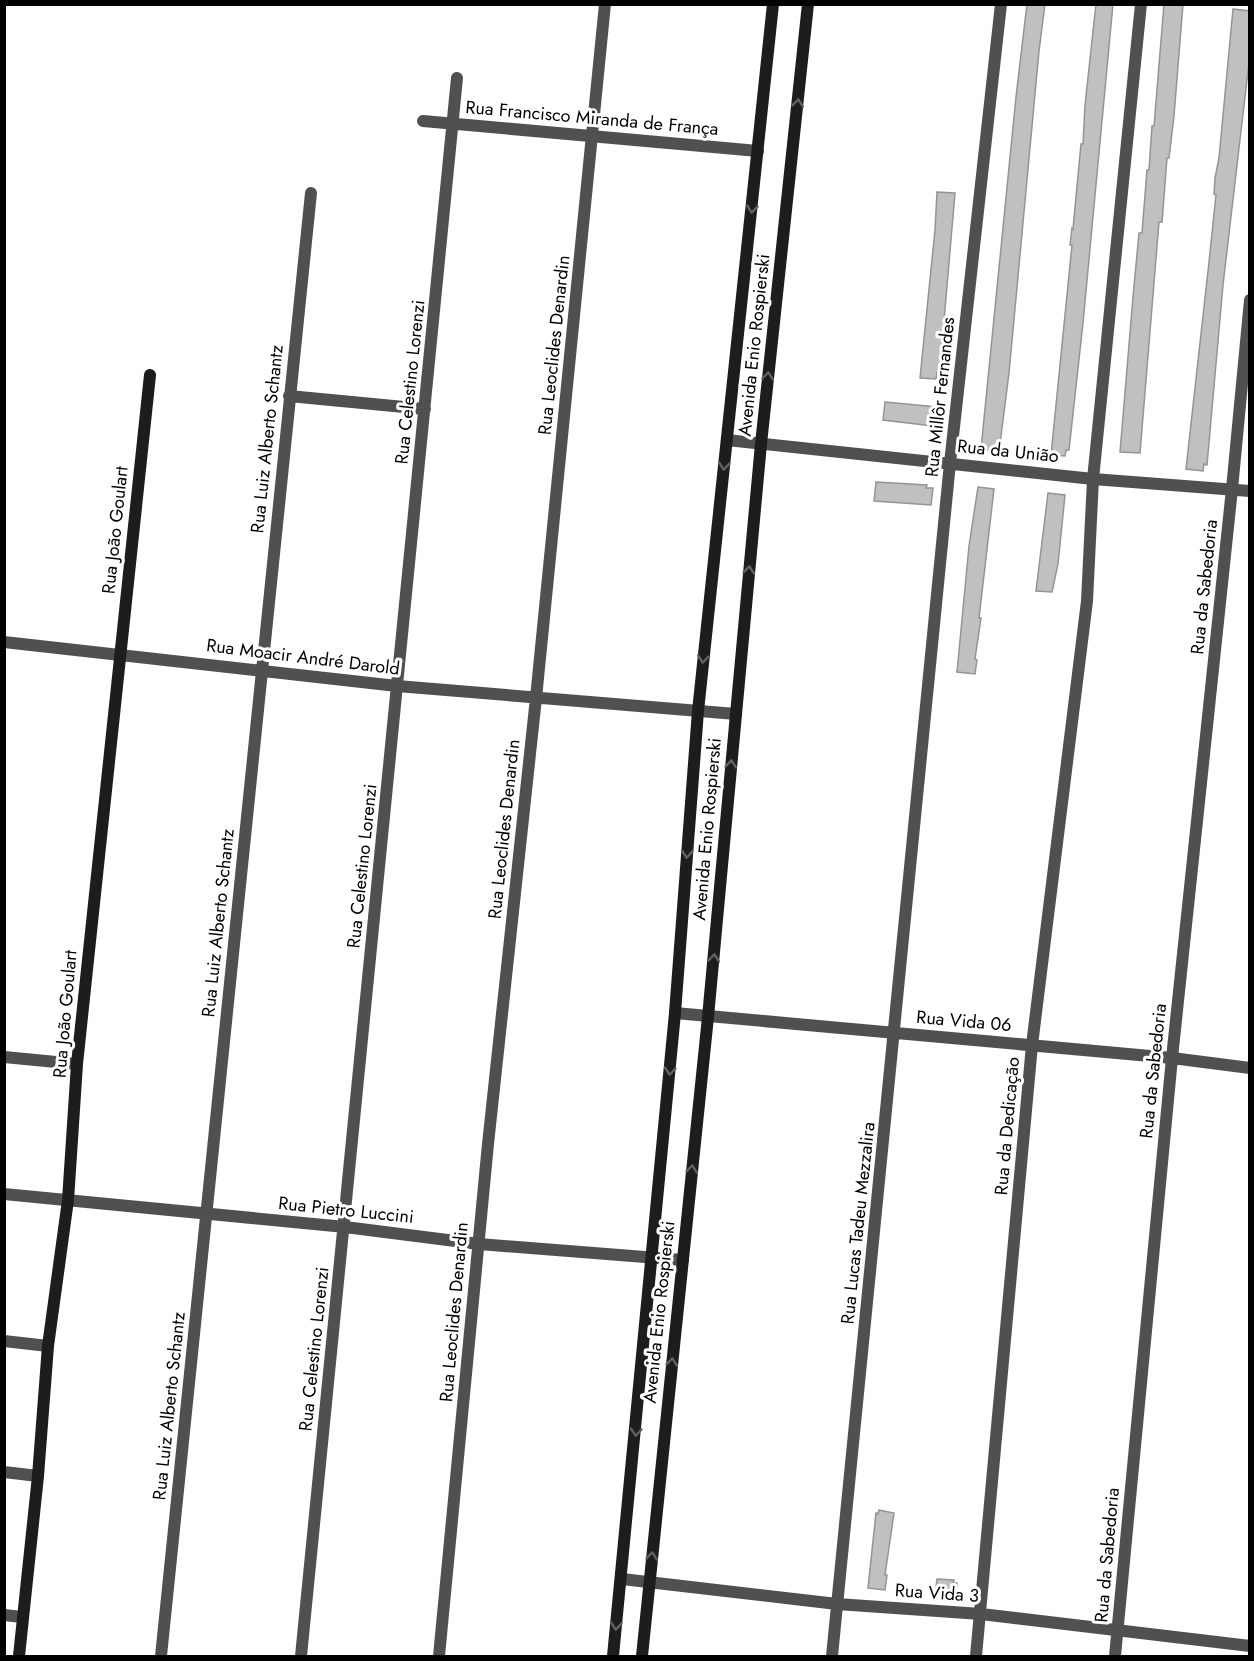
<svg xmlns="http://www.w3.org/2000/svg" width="1254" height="1661" viewBox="0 0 1254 1661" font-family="Jost,sans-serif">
<rect width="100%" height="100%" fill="#fff"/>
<!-- building -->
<path fill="#c0c0c0" stroke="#949494" stroke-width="1.5" d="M1027,4H1045L1039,51L1009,373L999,452L981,449L1016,97Z
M1096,4H1113L1083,323L1069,450H1066L1065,456L1051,455L1072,245H1070L1072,228L1073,229L1081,144H1083L1085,105Z
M1164,4H1183L1174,116L1169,158H1167L1162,222H1159L1140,453L1120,452L1133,297L1139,233H1142L1147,170H1149L1152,126H1154Z
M1233,9L1250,11V54L1223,285L1207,465L1204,464L1203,471L1186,469L1209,262L1216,195L1214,194L1215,178L1219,158Z
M937,192L955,193L944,321L939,372H937L936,379L920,378L935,230Z
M885,402L937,407L936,410L943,411L941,427L883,420Z
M876,482L927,485L926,488H933L931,505L874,501Z
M978,487L994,489L979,618H981L975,659L977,660L975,674L957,672L969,546Z
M1048,493L1065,495L1058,564L1052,592L1036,591Z
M879,1510L894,1513L885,1575H887L885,1590L868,1588L876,1513L878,1514Z
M937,1579L954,1580L953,1583H957L956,1597L935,1595Z"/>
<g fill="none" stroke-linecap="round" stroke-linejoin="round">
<!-- street -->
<path stroke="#505050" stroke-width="12" d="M423,121L758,151
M289,396L425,409
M727,440L1093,479L1250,491
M4,642L397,686L736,714
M675,1013L1172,1058L1250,1068
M4,1057L77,1064
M4,1194L345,1227L479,1244L683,1260
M4,1341L48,1346
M4,1472L38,1476
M622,1579L837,1604L981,1614L1250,1646
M4,1615L22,1617
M161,1656L311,193
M301,1656L457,78
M439,1656L488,1144L536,698L605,4
M832,1656L950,463L1001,4
M976,1656L1032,1045L1087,601L1093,479L1141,4
M1115,1656L1172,1058L1232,489L1250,300"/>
<!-- secondary -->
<path stroke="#1d1d1d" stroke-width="12" d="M19,1656L38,1476L48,1346L68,1200L77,1064L150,375
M613,1656L675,1013L698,711L773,4
M642,1656L708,1017L761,444L808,4"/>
</g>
<!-- one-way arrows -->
<defs><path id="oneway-chevron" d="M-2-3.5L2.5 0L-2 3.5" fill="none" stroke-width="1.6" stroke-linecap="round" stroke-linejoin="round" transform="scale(1.5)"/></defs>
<g stroke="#616161">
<use href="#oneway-chevron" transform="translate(798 103) rotate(-84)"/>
<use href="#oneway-chevron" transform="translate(752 209) rotate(96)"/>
<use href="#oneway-chevron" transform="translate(768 376) rotate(-84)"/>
<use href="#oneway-chevron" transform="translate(724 466) rotate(96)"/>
<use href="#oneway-chevron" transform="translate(749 570) rotate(-85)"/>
<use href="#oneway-chevron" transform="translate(703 659) rotate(96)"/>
<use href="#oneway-chevron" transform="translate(731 764) rotate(-85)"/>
<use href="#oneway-chevron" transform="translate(687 854) rotate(94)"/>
<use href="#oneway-chevron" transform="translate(714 958) rotate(-85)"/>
<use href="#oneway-chevron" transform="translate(670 1071) rotate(95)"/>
<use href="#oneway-chevron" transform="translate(692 1169) rotate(-84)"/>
<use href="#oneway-chevron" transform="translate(672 1362) rotate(-84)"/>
<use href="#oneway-chevron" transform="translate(636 1432) rotate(95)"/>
<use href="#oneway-chevron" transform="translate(652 1556) rotate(-84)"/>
<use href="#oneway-chevron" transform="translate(616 1626) rotate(96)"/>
</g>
<g text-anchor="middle" stroke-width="6" stroke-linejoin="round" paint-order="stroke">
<!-- street labels -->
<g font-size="18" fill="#000" stroke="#fff">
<text transform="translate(592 118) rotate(5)" y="6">Rua Francisco Miranda de França</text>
<text transform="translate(554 345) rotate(-84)" y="6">Rua Leoclides Denardin</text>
<text transform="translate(754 345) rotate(-84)" y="6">Avenida Enio Rospierski</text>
<text transform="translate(410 382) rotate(-84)" y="6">Rua Celestino Lorenzi</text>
<text transform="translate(940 397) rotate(-84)" y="6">Rua Millôr Fernandes</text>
<text transform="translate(267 439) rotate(-84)" y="6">Rua Luiz Alberto Schantz</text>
<text transform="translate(1008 451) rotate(6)" y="6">Rua da União</text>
<text transform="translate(115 530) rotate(-84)" y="6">Rua João Goulart</text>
<text transform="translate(1204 587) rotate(-84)" y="6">Rua da Sabedoria</text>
<text transform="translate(303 657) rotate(7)" y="6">Rua Moacir André Darold</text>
<text transform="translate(504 829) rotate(-84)" y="6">Rua Leoclides Denardin</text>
<text transform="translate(707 829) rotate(-85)" y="6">Avenida Enio Rospierski</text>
<text transform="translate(362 866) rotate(-84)" y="6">Rua Celestino Lorenzi</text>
<text transform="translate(218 923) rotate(-84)" y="6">Rua Luiz Alberto Schantz</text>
<text transform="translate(65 1014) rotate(-85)" y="6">Rua João Goulart</text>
<text transform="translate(964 1021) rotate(5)" y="6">Rua Vida 06</text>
<text transform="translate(1153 1071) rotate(-84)" y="6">Rua da Sabedoria</text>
<text transform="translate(1007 1126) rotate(-85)" y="6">Rua da Dedicação</text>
<text transform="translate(346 1210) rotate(6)" y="6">Rua Pietro Luccini</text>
<text transform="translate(858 1223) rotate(-84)" y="6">Rua Lucas Tadeu Mezzalira</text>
<text transform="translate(454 1312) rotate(-85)" y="6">Rua Leoclides Denardin</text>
<text transform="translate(659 1312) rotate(-84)" y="6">Avenida Enio Rospierski</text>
<text transform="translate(314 1349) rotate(-84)" y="6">Rua Celestino Lorenzi</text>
<text transform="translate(169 1406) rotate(-84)" y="6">Rua Luiz Alberto Schantz</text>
<text transform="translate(1107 1555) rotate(-85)" y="6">Rua da Sabedoria</text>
<text transform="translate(937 1593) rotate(4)" y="6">Rua Vida 3</text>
</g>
</g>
<!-- border -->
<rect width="1254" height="1661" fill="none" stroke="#000000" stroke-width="12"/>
</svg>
